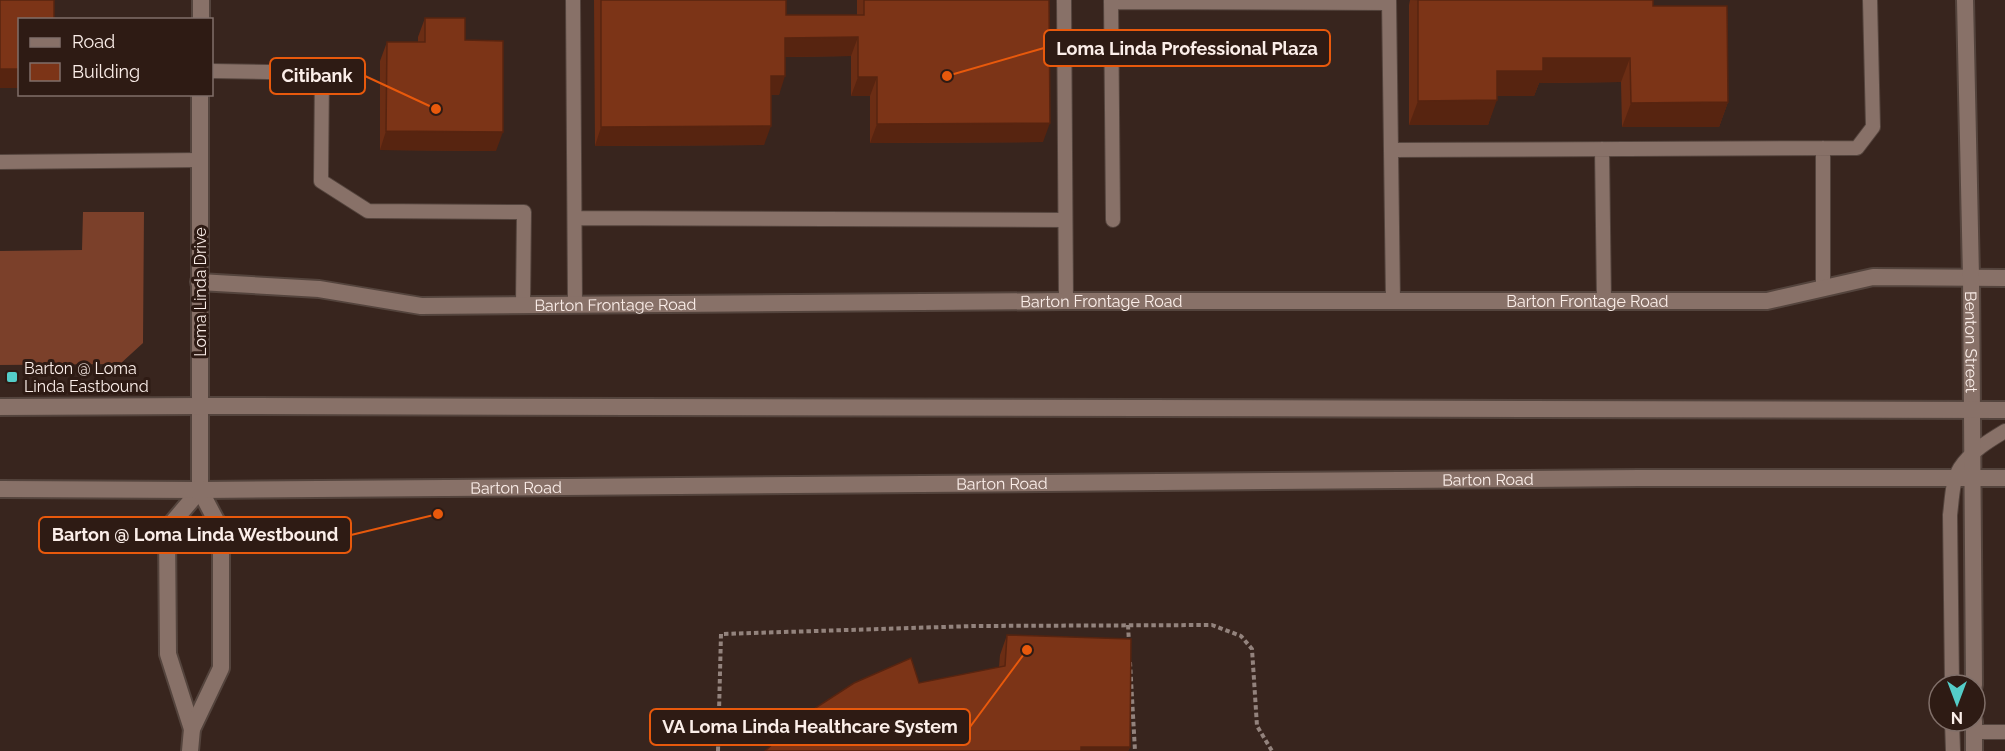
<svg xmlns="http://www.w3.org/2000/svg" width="2005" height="751" viewBox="0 0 2005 751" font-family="Raleway,sans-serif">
<rect width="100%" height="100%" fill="#38251e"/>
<!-- grass -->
<path fill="#7b402a" d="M83,212H144L143,343L120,364L0,365V251L82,250Z"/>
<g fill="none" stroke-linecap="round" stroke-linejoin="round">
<defs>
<path id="service" d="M573,0L575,305
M1064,0L1066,301
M1111,0L1113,220
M1389,0L1393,301
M1111,2L1389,3
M212,71L322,73L321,181L368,211L524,212L523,305
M1823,148V289
M1602,149L1604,302
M1391,150L1857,148L1873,127L1870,0
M0,162L200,160
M575,218L1065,220
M1952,685L1950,515C1952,500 1952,481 1960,468C1970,452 1990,440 2005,431
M1952,721L1953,751
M1974,732H2005"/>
<g id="minor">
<path d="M201,20V0"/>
<path id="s1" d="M199,282L319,289L421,306L1066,301H1767L1873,277L2005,278"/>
<path d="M192,729L168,654L167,529L200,490"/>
<path d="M190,751L192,729L221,668V530L200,490V94"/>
</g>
<g id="tertiary">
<path id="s2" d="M1965,0L1971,277L1974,685"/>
<path d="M1974,721V751"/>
</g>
<g id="secondary">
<path d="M0,407L201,406L2005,410"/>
<path id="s3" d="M0,489L200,490L1639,478H2005"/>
</g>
</defs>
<!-- service casing -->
<use href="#service" stroke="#54443d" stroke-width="16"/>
<!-- minor casing -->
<use href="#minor" stroke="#54443d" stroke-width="20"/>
<!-- tertiary casing -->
<use href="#tertiary" stroke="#54443d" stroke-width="20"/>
<!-- secondary casing -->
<use href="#secondary" stroke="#54443d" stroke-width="20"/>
<!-- path -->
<path stroke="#93837d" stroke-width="4" stroke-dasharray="4.5 3" stroke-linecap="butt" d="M1128,625L1129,643
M1130,662L1135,751
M718,751L721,634L974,626L1212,625L1241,636L1252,649L1257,726L1272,751"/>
<!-- service -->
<use href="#service" stroke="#887168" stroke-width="14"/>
<!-- minor -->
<use href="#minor" stroke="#887168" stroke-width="16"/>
<!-- tertiary -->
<use href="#tertiary" stroke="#887168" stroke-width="16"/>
<!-- secondary -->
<use href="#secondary" stroke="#887168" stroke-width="16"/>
</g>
<!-- wall -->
<path fill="#6b2d14" d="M594,0H786V15H857V0H1049L1043,142L870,143V96H851V56L785,57L779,95H771L764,145L595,146Z
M1410,0L1653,6L1728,102L1719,127H1622L1621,82L1539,83L1534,96H1497L1488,125H1409V5Z
M425,18L465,40L496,151L380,150V61L387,42H418V37Z
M1007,635L1130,747L1128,751H765L919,683L999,667L1000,655Z"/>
<!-- shaded-wall -->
<path fill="#572410" d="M858,37L851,56L779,57L785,38Z
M1543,58H1630L1621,82L1539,83L1534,96H1488L1497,71Z
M0,69H20V88H0Z
M771,76H785L779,95H764Z
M858,77H877L870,96H851Z
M1497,100L1488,125H1409L1418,101Z
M1728,102L1719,127H1622L1631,103Z
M1050,123L1043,142L870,143L877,124Z
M771,126L764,145L595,146L601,127Z
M386,131L503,132L496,151L380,150Z
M1081,747H1130L1128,751H1080Z"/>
<!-- building -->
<path fill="#7c3417" stroke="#572410" stroke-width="1.5" d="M0,0H54V20H20V69H0Z
M601,0H786V15H864V0H1049L1050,123L877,124V77H858V37L785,38V76H771V126L601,127Z
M1418,0H1653V6H1727L1728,102L1631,103L1630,58H1543V71H1497V100L1418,101Z
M425,18H465V40L503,41V132L386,131L387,42H425Z
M1007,635L1131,639L1130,747H1081V751H765L803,716L854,683L911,658L919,683L1005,666Z"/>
<!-- markers -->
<rect fill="#54cdc8" stroke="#2e1b14" stroke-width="2" x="6" y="371" width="12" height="12" rx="3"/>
<g text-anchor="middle" stroke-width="6" stroke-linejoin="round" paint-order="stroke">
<!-- street labels -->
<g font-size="16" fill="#fbeee9" stroke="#2e1b14">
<text transform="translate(200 292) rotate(-90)" y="6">Loma Linda Drive</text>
<text dy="6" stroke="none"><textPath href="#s1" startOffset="904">Barton Frontage Road</textPath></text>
<text dy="6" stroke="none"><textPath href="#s1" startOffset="1390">Barton Frontage Road</textPath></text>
<text dy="6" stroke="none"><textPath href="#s1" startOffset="418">Barton Frontage Road</textPath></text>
<text dy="6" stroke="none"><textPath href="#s2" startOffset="342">Benton Street</textPath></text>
<text dy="6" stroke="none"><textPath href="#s3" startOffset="1488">Barton Road</textPath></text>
<text dy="6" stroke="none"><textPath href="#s3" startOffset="1002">Barton Road</textPath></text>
<text dy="6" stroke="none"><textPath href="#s3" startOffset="516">Barton Road</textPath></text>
</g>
<!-- poi labels -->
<g font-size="16" fill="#fbeee9" stroke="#2e1b14" text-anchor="start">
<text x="24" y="374">Barton @ Loma<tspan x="24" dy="18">Linda Eastbound</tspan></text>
</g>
</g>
<!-- callouts -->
<path fill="none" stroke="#e8590c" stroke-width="2" d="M947 76L1044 48M436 109L365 76M438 514L351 535M1027 650L970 727"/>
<g fill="#e8590c" stroke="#2e1b14" stroke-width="2">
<circle cx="947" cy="76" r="6"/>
<circle cx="436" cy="109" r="6"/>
<circle cx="438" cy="514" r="6"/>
<circle cx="1027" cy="650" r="6"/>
</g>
<g fill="#2e1b14" stroke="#e8590c" stroke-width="2">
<rect x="1044" y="30" width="286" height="36" rx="6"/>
<rect x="270" y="58" width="95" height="36" rx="6"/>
<rect x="39" y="517" width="312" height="36" rx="6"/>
<rect x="650" y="709" width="320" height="36" rx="6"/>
</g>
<g font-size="18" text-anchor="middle" font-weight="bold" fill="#fbeee9">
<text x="1187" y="55">Loma Linda Professional Plaza</text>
<text x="317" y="82">Citibank</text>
<text x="195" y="541">Barton @ Loma Linda Westbound</text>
<text x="810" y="733">VA Loma Linda Healthcare System</text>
</g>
<!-- legend -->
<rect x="18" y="18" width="195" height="78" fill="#2e1b14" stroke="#806f69" stroke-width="1.5"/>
<rect x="30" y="38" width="30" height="9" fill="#887168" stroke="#806f69" stroke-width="1.5"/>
<text x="72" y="48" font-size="18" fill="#fbeee9">Road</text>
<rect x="30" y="63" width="30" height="18" fill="#7c3417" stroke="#806f69" stroke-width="1.5"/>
<text x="72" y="78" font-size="18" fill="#fbeee9">Building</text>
<!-- north arrow -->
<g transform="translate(1957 703) rotate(180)"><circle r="28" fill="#2e1b14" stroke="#806f69" stroke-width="1.5"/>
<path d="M0-4.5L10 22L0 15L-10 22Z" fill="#54cdc8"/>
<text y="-9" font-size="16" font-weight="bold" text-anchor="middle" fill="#fbeee9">N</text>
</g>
</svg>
